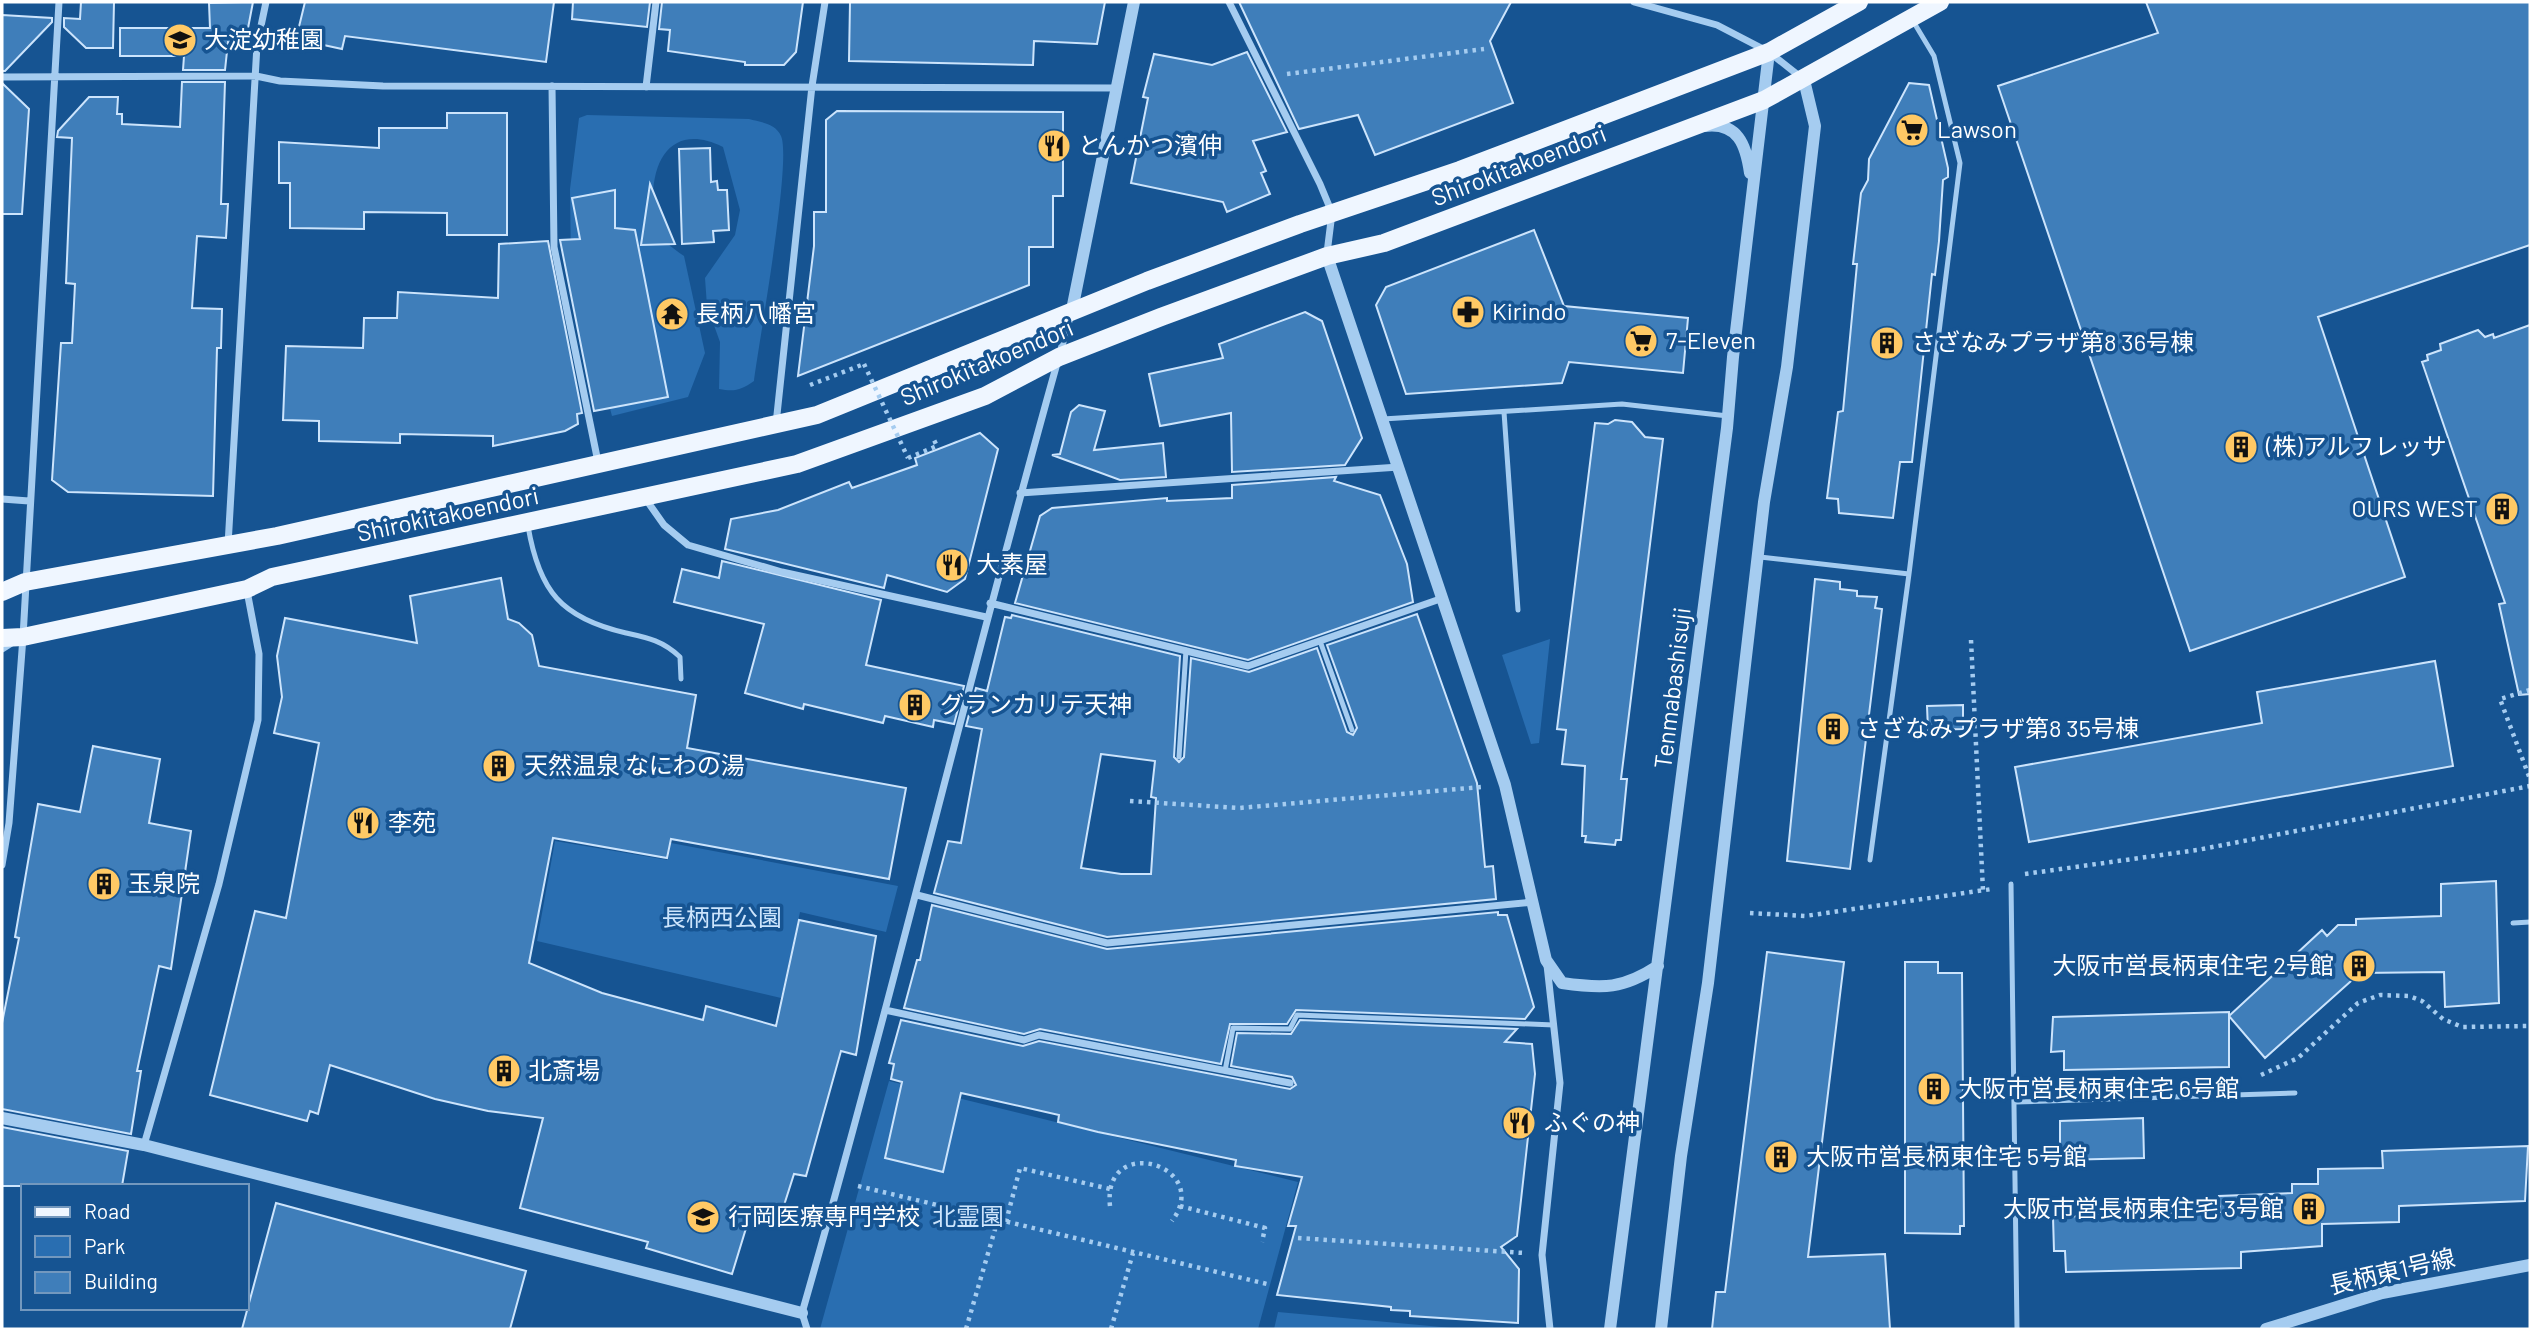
<svg xmlns="http://www.w3.org/2000/svg" width="2532" height="1331" viewBox="0 0 2532 1331" font-family="Barlow,'Noto Sans JP',sans-serif">
<rect width="100%" height="100%" fill="#165492"/>
<!-- green -->
<path fill="#296eb1" d="M587,115L749,119C761,122 776,124 781,136C792,160 759,341 754,381C741,390 735,392 719,389L720,342L707,306L705,278L735,235L740,210L723,147C679,125 654,151 653,196C653,205 651,216 654,224C660,239 671,247 684,256L705,353L688,397L612,416L571,263L570,189L579,118Z
M1550,639L1539,743L1531,744L1502,655Z
M555,841L668,860L671,843L898,886L886,932L800,912L781,998L537,941Z
M889,1081L1298,1182L1258,1329H820Z
M1278,1312L1463,1329H1274Z"/>
<!-- building -->
<path fill="#3f7eba" stroke="#cce4fc" stroke-width="2" fill-rule="evenodd" d="M81,2H114L113,48H86L64,27V18L80,19Z
M253,2L245,44L228,42L225,70H183L184,56H120V28H210L209,3Z
M305,2H554L546,62L345,36L342,49L296,39Z
M573,2H650L647,27L572,19Z
M662,2H803L796,52L784,65H745V62L668,51L670,30L659,29Z
M850,2H1105L1097,44L1034,41L1033,65L849,61Z
M1239,2H1511L1490,41L1513,103L1375,155L1358,115L1299,129Z
M2146,2H2530V245L2318,317L2405,577L2190,651L1998,86L2158,33Z
M2,15L52,18V22L5,71H2Z
M1247,52L1287,132L1253,141L1266,171L1261,173L1270,194L1227,212L1223,202L1131,183L1148,98L1143,97L1154,54L1212,65Z
M182,82H225L221,204H228L226,238L197,236L192,308L222,309L221,348H217L213,496L68,492L52,480L61,343H72L75,284L66,283L72,138L57,137L58,131L89,97H118L117,114H122V124L180,127Z
M2,83L29,109L22,214H2Z
M1909,83L1929,85L1948,168V177L1943,180L1939,241L1935,275L1932,274L1912,462H1900L1893,518L1839,513L1838,499L1827,498L1838,412L1843,411L1857,264H1853L1861,193L1868,180L1869,159Z
M837,111L1063,112V196H1053V247H1029V285L798,376L814,246V212H826V120Z
M447,113H507V235H447V213L364,212V229L290,228V183H279V142L379,148V128H447Z
M710,148L711,182L717,181L718,190H727L729,230L713,231L714,242L682,244L679,149Z
M650,184L675,244L641,245Z
M615,190V228L635,230L668,397L594,411L560,240L580,239L572,198Z
M1534,230L1564,306L1688,318L1683,373L1569,362L1562,383L1406,394L1376,305L1386,287Z
M548,241L582,413L577,414L578,424L565,431L493,446V436L400,434V443L319,441V421L283,420L286,346L363,348L364,318H397L398,292L498,298L499,244Z
M1305,312L1322,321L1362,438L1345,465L1232,472L1231,413L1160,426L1149,374L1223,358L1219,344Z
M2530,325V694L2519,695L2499,604L2505,603L2422,362L2428,360L2427,355L2441,350L2440,344L2478,330L2485,337L2493,334L2494,338Z
M1079,405L1105,411L1094,450L1163,443L1166,477L1120,480L1052,455L1060,454L1071,412Z
M1615,420L1632,422L1645,437L1663,439L1621,779H1627L1621,840H1616L1615,845L1585,842L1586,836H1582L1585,766L1562,764L1566,730L1557,729L1595,423L1608,424Z
M980,433L998,449L965,579L947,592L887,575L884,588L725,549L731,519L778,510L849,482L852,488L917,465L915,458Z
M1336,477L1334,481L1380,495L1407,564L1413,602L1248,660L1015,603L1040,516L1052,508L1167,498V501L1232,498V485Z
M722,561L881,600L866,665L964,686L954,724L934,720L933,727L885,716L883,723L804,704L803,709L745,693L764,624L674,602L682,569L719,578Z
M501,578L508,619L519,623L532,635L539,666L696,695L687,748L906,788L889,879L671,839L667,858L553,838L529,963L602,993L703,1020L706,1006L776,1026L799,920L876,936L856,1055L841,1051L806,1176L794,1174L779,1221L751,1212L732,1274L646,1248L648,1242L520,1208L543,1118L488,1111L435,1099L330,1065L318,1114L310,1111L307,1121L210,1095L255,911L286,918L319,743L274,733L282,697L277,656L285,618L417,643L410,596Z
M1815,579L1840,582V589L1857,591V596L1877,597L1875,608L1882,609L1850,869L1787,861Z
M1417,614L1477,783L1485,867L1493,866L1496,899L1107,937L934,893L948,841L961,843L982,729L966,726L976,688L987,691L1005,617L1011,618L1012,615L1180,656L1174,757L1179,762L1184,757L1191,658L1249,672L1317,648L1347,732L1353,735L1357,728L1327,645ZM1101,754L1155,761L1151,797L1156,798L1151,874H1121L1081,868Z
M2435,661L2453,766L2029,842L2015,767L2262,723L2257,692Z
M1963,705V729L1928,730L1927,706Z
M93,746L160,759L149,823L191,831L171,969L159,966L137,1071H141L131,1134L2,1109V1023L19,938L15,937L38,804L80,812Z
M2496,881L2499,1003L2445,1007L2444,972L2360,973L2265,1058L2229,1016V1067L2064,1070V1051L2051,1052L2053,1017L2229,1012V1016L2322,930L2327,936L2338,925H2356V919L2441,916V884Z
M932,905L1107,949L1498,912V915H1507L1534,1007L1525,1019L1296,1010L1287,1024H1230L1221,1064L1040,1029L1024,1034L904,1008L917,960H920Z
M1767,952L1844,962L1808,1257L1885,1254L1890,1329H1712L1716,1292H1725Z
M1905,962H1938V973H1962L1964,1226H1960V1234L1905,1233Z
M901,1020L1023,1046L1039,1041L1290,1089L1296,1085L1292,1077L1231,1066L1237,1033L1291,1034L1300,1020L1517,1029L1505,1042L1532,1044L1535,1074L1517,1236L1501,1247L1519,1269L1518,1323L1410,1316V1311L1391,1310V1307L1277,1295L1296,1226H1288L1302,1177L1235,1166L1236,1160L1098,1132L1058,1122L1059,1115L961,1093L943,1172L885,1158L902,1082L891,1079L894,1064L889,1063Z
M2143,1118L2144,1158L2060,1160V1121Z
M2,1127L128,1151L122,1186H2Z
M2528,1146L2525,1201L2399,1206V1222L2322,1224V1246L2241,1252V1268L2066,1272L2065,1251H2054L2053,1217L2220,1212L2219,1196L2292,1193V1184H2318V1169L2383,1168L2382,1151Z
M276,1203L526,1271L510,1329H242Z"/>
<g fill="none" stroke-linecap="round" stroke-linejoin="round">
<!-- path -->
<path stroke="#a5ccf0" stroke-width="4.5" stroke-dasharray="3.5 5" stroke-linecap="butt" d="M1287,74L1484,49
M810,385L864,364
M908,458L937,446L934,440
M1971,640L1983,891
M2530,690L2500,699L2530,779
M1130,801L1239,808L1482,787
M2025,874L2197,850L2530,786
M1750,913L1805,916L1992,889
M2261,1075L2298,1058L2358,1003L2380,995L2409,996L2422,1001L2443,1019L2462,1027L2530,1026
M858,1186L1267,1284
M1110,1206C1102,1132 1214,1165 1172,1221
M1180,1206L1265,1228L1262,1242
M1006,1222L1020,1168L1110,1189
M1298,1238L1524,1253
M966,1329L998,1219
M1111,1329L1133,1253"/>
<!-- service -->
<path stroke="#a5ccf0" stroke-width="5" d="M1504,412L1518,610
M1383,419L1622,404L1728,416
M528,526C539,591 561,618 626,633C649,638 663,641 680,657L681,679
M1760,557L1909,574
M1320,641L1352,730
M1179,757L1186,650
M1870,860L1909,574L1960,163L1934,56L1913,21
M2011,884L2017,1329
M2513,923L2530,922
M1225,1071L1233,1028L1290,1029L1297,1015L1554,1025
M2015,1102L2295,1093"/>
<!-- minor -->
<path stroke="#a5ccf0" stroke-width="7" d="M1229,2L1320,184L1332,213L1327,253
M1634,2L1717,25L1769,52L1803,79
M2,77L256,76L280,81L383,86L1117,88
M552,86L554,247L598,462
M646,87L656,2
M776,424L812,86L825,2
M1020,493L1399,467
M645,498L664,525L688,545L782,572L986,617
M2,499L29,501
M228,545L257,45L266,2
M990,603L1248,666L1443,598
M2,649L13,642
M2,865L9,823L23,637L59,2
M917,895L1107,943L1533,902
M1547,965L1560,1083L1542,1255L1550,1329
M885,1010L1024,1040L1039,1035L1290,1083
M144,1145L219,884L258,720L259,654L247,591
M807,1329L802,1313C897,982 976,646 1071,314"/>
<!-- tertiary -->
<path stroke="#a5ccf0" stroke-width="12" d="M1705,126C1738,122 1746,145 1750,173
M1327,256L1505,785L1546,960L1562,983C1604,989 1623,989 1658,966
M1072,310L1134,2
M2,1118L144,1145L802,1313
M1610,1329L1727,428L1733,357L1769,52
M1661,1329L1681,1156L1708,983L1764,502L1787,367L1815,126L1804,80
M2266,1329L2382,1293L2530,1265"/>
<!-- primary -->
<path stroke="#eff6ff" stroke-width="18" d="M2,592L25,582L277,536L817,415L1147,281L1300,224L1460,170L1769,52L1859,2
M2,638L23,637L247,589L272,577L797,464L985,396L1059,357L1161,317L1327,256L1384,243L1764,100L1940,2"/>
<!-- path-bridge -->
<path stroke="#a5ccf0" stroke-width="4.5" stroke-dasharray="3.5 5" stroke-linecap="butt" d="M864,364L908,458"/>
</g>
<!-- icons -->
<defs>
<symbol id="school-disc" viewBox="-11 -11 22 22"><circle r="9.5" fill="#ffc965" stroke="#165492"/><path d="M0-5L7-2L0 1L-7-2ZM-4 1L0 2.5L4 1V4Q0 6-4 4Z" fill="#111"/></symbol>
<symbol id="supermarket-disc" viewBox="-11 -11 22 22"><circle r="9.5" fill="#ffc965" stroke="#165492"/><path d="M-6-5.5h2.5l.6 2H6L4.5 2H-2.5L-4.4-4H-6ZM-1.5 3.2a1.3 1.3 0 1 0 .1 0ZM3 3.2a1.3 1.3 0 1 0 .1 0Z" fill="#111"/></symbol>
<symbol id="restaurant-disc" viewBox="-11 -11 22 22"><circle r="9.5" fill="#ffc965" stroke="#165492"/><path d="M-5-6h1v4h1v-4h1v4h1v-4h1v5L-1.5 .5V6h-2V.5L-5-1ZM5-6V6H3V1.5H1.5Q1.5-4 5-6Z" fill="#111"/></symbol>
<symbol id="pharmacy-disc" viewBox="-11 -11 22 22"><circle r="9.5" fill="#ffc965" stroke="#165492"/><path d="M-2-6h4v4h4v4h-4v4h-4v-4h-4v-4h4Z" fill="#111"/></symbol>
<symbol id="temple-disc" viewBox="-11 -11 22 22"><circle r="9.5" fill="#ffc965" stroke="#165492"/><path d="M0-6L5-2H3V0L6.5 2.5H4V6H1.5V3h-3V6H-4V2.5H-6.5L-3 0V-2H-5Z" fill="#111"/></symbol>
<symbol id="building-disc" viewBox="-11 -11 22 22"><circle r="9.5" fill="#ffc965" stroke="#165492"/><path d="M-4-6H4V6H1V3H-1V6H-4ZM-2.5-4.3h1.7v1.8h-1.7ZM.8-4.3h1.7v1.8H.8ZM-2.5-1h1.7V.8h-1.7ZM.8-1h1.7V.8H.8Z" fill="#111"/></symbol>
<symbol id="university-disc" viewBox="-11 -11 22 22"><circle r="9.5" fill="#ffc965" stroke="#165492"/><path d="M0-5L7-2L0 1L-7-2ZM-4 1L0 2.5L4 1V4Q0 6-4 4Z" fill="#111"/></symbol>
</defs>
<g fill-rule="evenodd">
<use href="#school-disc" x="161" y="21" width="38" height="38"/>
<use href="#supermarket-disc" x="1893" y="111" width="38" height="38"/>
<use href="#restaurant-disc" x="1035" y="127" width="38" height="38"/>
<use href="#pharmacy-disc" x="1449" y="293" width="38" height="38"/>
<use href="#temple-disc" x="653" y="295" width="38" height="38"/>
<use href="#supermarket-disc" x="1622" y="322" width="38" height="38"/>
<use href="#building-disc" x="1868" y="324" width="38" height="38"/>
<use href="#building-disc" x="2222" y="428" width="38" height="38"/>
<use href="#building-disc" x="2483" y="490" width="38" height="38"/>
<use href="#restaurant-disc" x="933" y="546" width="38" height="38"/>
<use href="#building-disc" x="896" y="686" width="38" height="38"/>
<use href="#building-disc" x="1814" y="710" width="38" height="38"/>
<use href="#building-disc" x="480" y="747" width="38" height="38"/>
<use href="#restaurant-disc" x="344" y="804" width="38" height="38"/>
<use href="#building-disc" x="85" y="865" width="38" height="38"/>
<use href="#building-disc" x="2340" y="947" width="38" height="38"/>
<use href="#building-disc" x="485" y="1052" width="38" height="38"/>
<use href="#building-disc" x="1915" y="1070" width="38" height="38"/>
<use href="#restaurant-disc" x="1500" y="1104" width="38" height="38"/>
<use href="#building-disc" x="1762" y="1138" width="38" height="38"/>
<use href="#building-disc" x="2290" y="1190" width="38" height="38"/>
<use href="#university-disc" x="684" y="1198" width="38" height="38"/>
</g>
<g text-anchor="middle" stroke-width="7" stroke-linejoin="round" paint-order="stroke">
<!-- poi labels -->
<g font-size="24" fill="#fff" stroke="#165492" text-anchor="start">
<text x="204" y="48">大淀幼稚園</text>
<text x="1937" y="138">Lawson</text>
<text x="1078" y="154">とんかつ濱伸</text>
<text x="1492" y="320">Kirindo</text>
<text x="696" y="322">長柄八幡宮</text>
<text x="1666" y="349">7-Eleven</text>
<text x="1912" y="351">さざなみプラザ第8 36号棟</text>
<text x="2266" y="455">(株)アルフレッサ</text>
<text x="2478" y="517" text-anchor="end">OURS WEST</text>
<text x="976" y="573">大素屋</text>
<text x="940" y="713">グランカリテ天神</text>
<text x="1857" y="737">さざなみプラザ第8 35号棟</text>
<text x="524" y="774">天然温泉 なにわの湯</text>
<text x="388" y="831">李苑</text>
<text x="128" y="892">玉泉院</text>
<text x="2334" y="974" text-anchor="end">大阪市営長柄東住宅 2号館</text>
<text x="528" y="1079">北斎場</text>
<text x="1958" y="1097">大阪市営長柄東住宅 6号館</text>
<text x="1544" y="1131">ふぐの神</text>
<text x="1806" y="1165">大阪市営長柄東住宅 5号館</text>
<text x="2284" y="1217" text-anchor="end">大阪市営長柄東住宅 3号館</text>
<text x="728" y="1225">行岡医療専門学校</text>
</g>
<!-- street labels -->
<g font-size="24" fill="#fff" stroke="#165492">
<text transform="translate(1519 166) rotate(-21)" y="8">Shirokitakoendori</text>
<text transform="translate(987 363) rotate(-23)" y="8">Shirokitakoendori</text>
<text transform="translate(448 515) rotate(-12)" y="8">Shirokitakoendori</text>
<text transform="translate(1673 688) rotate(-83)" y="8">Tenmabashisuji</text>
<text transform="translate(2392 1272) rotate(-13)" y="8">長柄東1号線</text>
</g>
<!-- park labels -->
<g font-size="24" fill="#cce4fc" stroke="#165492">
<text x="722" y="926">長柄西公園</text>
<text x="968" y="1225">北霊園</text>
</g>
</g>
<!-- border -->
<rect width="2532" height="1331" fill="none" stroke="#ffffff" stroke-width="7"/>
<!-- legend -->
<rect x="21" y="1184" width="228" height="126" fill="#165492" stroke="#7398be" stroke-width="2"/>
<rect x="35" y="1207" width="35" height="10" fill="#eff6ff" stroke="#7398be" stroke-width="2"/>
<text x="84" y="1219" font-size="21" fill="#ffffff">Road</text>
<rect x="35" y="1236" width="35" height="21" fill="#296eb1" stroke="#7398be" stroke-width="2"/>
<text x="84" y="1254" font-size="21" fill="#ffffff">Park</text>
<rect x="35" y="1272" width="35" height="21" fill="#3f7eba" stroke="#7398be" stroke-width="2"/>
<text x="84" y="1289" font-size="21" fill="#ffffff">Building</text>
</svg>
